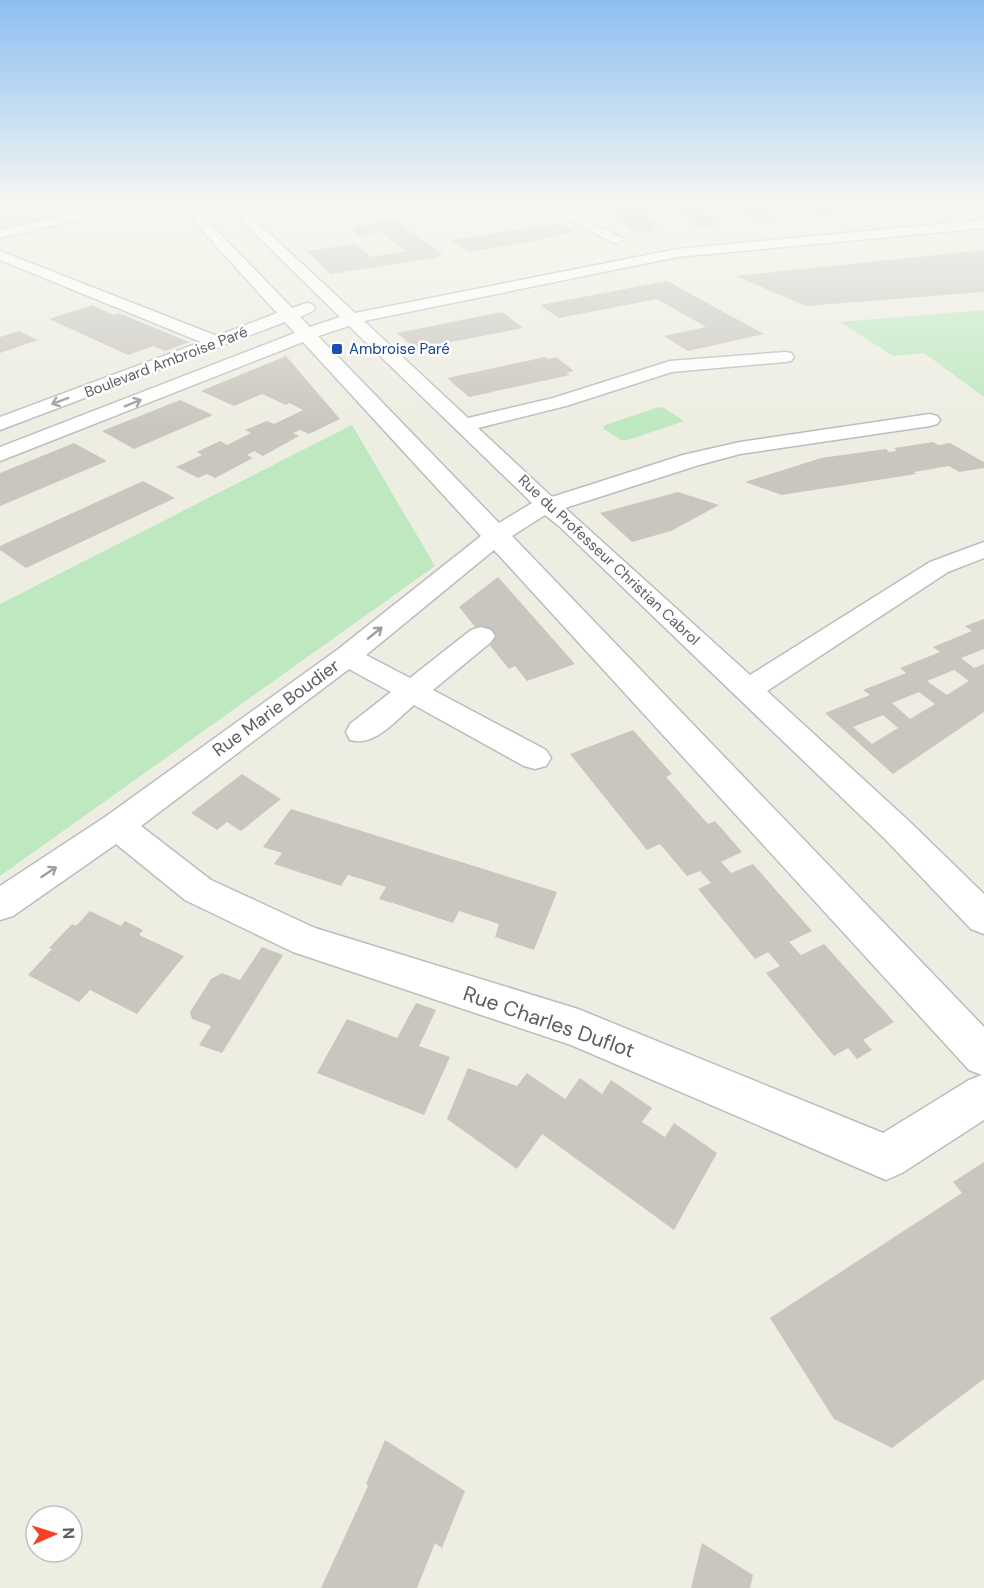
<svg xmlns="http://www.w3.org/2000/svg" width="984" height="1588" viewBox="0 0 984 1588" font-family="'DM Sans',sans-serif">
<rect width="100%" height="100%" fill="#eeede2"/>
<!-- education -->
<path fill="#dfdcd1" d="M0,205H87L63,210L62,213L54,217L0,230Z"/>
<!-- green -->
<path fill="#bde8c0" d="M984,310V397L924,353L893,356L840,322Z
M658,407L664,408L684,421L628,440H621L604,429L603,426Z
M352,425L435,566L0,876V604Z"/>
<!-- building -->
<path fill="#c9c6bf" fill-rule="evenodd" d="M419,205H496V206L434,214Z
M622,205L636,206L640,211H644L661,227L650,228L653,231L634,233L607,207Z
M655,205H692L720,221L712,222L717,226L697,227L684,215L666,206L660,207Z
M730,205H758L778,216L769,217L775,221L757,222Z
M800,205H832L846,213L818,215Z
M395,220L443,254L434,258L331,274L306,251L355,244L372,257L406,251L380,232L359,236L353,231V226Z
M560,223L575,231L536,241L469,252L451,240Z
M984,250V292L806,306L736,276Z
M667,281L764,334L688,351L664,336L706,327L657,299L559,318L540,305Z
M92,305L114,315L119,313L189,342L165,351L153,346L128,355L49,319Z
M502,312L523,328L415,349L397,333Z
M19,331L38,340L0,353V337Z
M286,356L340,419L309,434L300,430L293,433L299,436L263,456L254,451L247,455L253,458L215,478L207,474L198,478L176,467L202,455L197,452L220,441L227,445L251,433L245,430L267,421L274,424L303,410L289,403L286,405L262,394L234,406L201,391Z
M545,357L548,359L556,357L574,371L566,373L570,375L469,397L447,378Z
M180,400L213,415L134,449L102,431Z
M933,442L938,445L950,443L984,462V468L959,472L949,466L914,472L916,474L782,495L745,482L821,458L886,449L889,452L897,451L894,448Z
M74,443L107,461L0,506V473Z
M143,481L175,498L26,568L0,550V546Z
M678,492L719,505L671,531L632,542L600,513Z
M498,577L575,664L527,681L515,666L509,669L459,607Z
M984,619V649L961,658L974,668L984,664V712L893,774L825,713L870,695L863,690L906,673L900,668L940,652L933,647L972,631L965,626ZM954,670L969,681L947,695L927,681ZM919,692L935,704L910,719L892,703ZM883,715L898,728L872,744L853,727Z
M633,730L672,774L666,777L708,824L715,821L742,852L721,862L731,873L753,864L812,931L789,942L801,955L824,944L894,1022L863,1040L872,1050L857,1059L848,1048L834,1056L766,973L780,966L768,952L755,959L698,889L711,883L700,871L687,876L660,844L647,850L570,754Z
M242,774L281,799L241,831L227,822L217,830L191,813Z
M291,809L557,892L534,950L495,937L499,924L459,911L453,923L393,903L397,898L392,903L379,899L386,887L368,881L348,875L341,886L274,864L282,853L263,847Z
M90,911L121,926L125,921L143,930L139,935L184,956L137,1014L90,990L79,1002L28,975L52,949L49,948L72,924L76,926Z
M262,947L283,955L222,1053L199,1045L211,1026L192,1019L190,1012L211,979L222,973L240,980Z
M416,1003L436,1010L419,1046L450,1057L424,1115L317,1073L347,1019L397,1038Z
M468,1068L517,1086L527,1073L565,1099L580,1078L602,1094L611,1080L652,1108L642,1122L665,1137L674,1123L717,1153L674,1230L542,1134L517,1169L447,1119Z
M984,1162V1379L892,1448L834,1419L770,1318L962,1193L953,1182Z
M385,1440L465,1491L442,1548L435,1543L417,1588H321L368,1486L366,1484Z
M702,1543L753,1575L750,1588H691Z"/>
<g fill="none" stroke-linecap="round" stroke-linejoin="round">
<defs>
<path id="minor" d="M122,205H152L145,209L77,220L0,238V230L77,212Z
M179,205H192L292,308L307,303L313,305L315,308L313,311L300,317L310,327L340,317L226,205H239L355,313L677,249L984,220V228L677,257L364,321L468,418L553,398L670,361L785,352L791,353L794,357L791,361L785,362L672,372L566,406L478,428L552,497L683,455L740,442L930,414L937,416L940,420L937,424L930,426L740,454L699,465L565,508L750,675L930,562L984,542V558L948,572L767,691L910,822L984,894V934L971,929L886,840L559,526L545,515L512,536L984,1027V1120L902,1173L886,1180L571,1045L293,952L185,900L116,844L13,916L0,920V886L105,817L337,650L481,536L303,342L0,461V447L295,333L285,322L0,430V417L201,342L0,260V251L217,336L277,313ZM349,326L532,503L499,523L318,336ZM494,550L969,1070L982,1075L969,1080L883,1133L578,1009L315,928L211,880L141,826L349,669L391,692L350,724L346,732L350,740C375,747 396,720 414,705L524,766L535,769L546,766L551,758L546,750L433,690L491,642L495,636L491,630L481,627L471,630L410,678L366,655Z
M538,205H555L624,239L617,243L612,242Z"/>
</defs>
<!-- minor casing -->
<use href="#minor" stroke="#babcc2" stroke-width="3"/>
<!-- minor -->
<use href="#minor" fill="#fff" fill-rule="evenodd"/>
</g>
<!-- one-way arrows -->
<defs><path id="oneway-shaft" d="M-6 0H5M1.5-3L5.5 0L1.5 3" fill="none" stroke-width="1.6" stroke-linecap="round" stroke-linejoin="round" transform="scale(1.5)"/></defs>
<g stroke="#9d9ea2">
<use href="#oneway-shaft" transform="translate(60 401) rotate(159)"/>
<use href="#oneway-shaft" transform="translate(133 403) rotate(-22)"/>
<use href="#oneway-shaft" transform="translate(375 633) rotate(-39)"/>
<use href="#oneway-shaft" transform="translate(49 872) rotate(-34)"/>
</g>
<!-- sky -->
<linearGradient id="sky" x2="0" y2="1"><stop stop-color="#8cbff1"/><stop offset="0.48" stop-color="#f7f7f2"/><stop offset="1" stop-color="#f7f7f2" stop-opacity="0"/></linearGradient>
<rect width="984" height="427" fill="url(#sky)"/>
<!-- markers -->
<rect fill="#1a4fb4" stroke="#fff" stroke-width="2" x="331" y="343" width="12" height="12" rx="3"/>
<g text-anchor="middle" stroke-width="5" stroke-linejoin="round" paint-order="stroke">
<!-- far-transit labels -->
<g font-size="15" fill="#164399" stroke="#fff" text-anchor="start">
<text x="349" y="354">Ambroise Paré</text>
</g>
<!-- far-street labels -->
<g font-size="15" fill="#5b5e64" stroke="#fff">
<text transform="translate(166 362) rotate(-21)" y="5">Boulevard Ambroise Paré</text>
<text transform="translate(609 560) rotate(43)" y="5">Rue du Professeur Christian Cabrol</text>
</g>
<!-- street labels -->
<g font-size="18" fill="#5b5e64" stroke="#fff">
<text transform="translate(276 708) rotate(-36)" y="6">Rue Marie Boudier</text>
</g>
<!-- near-street labels -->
<g font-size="21" fill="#5b5e64" stroke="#fff">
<text transform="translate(549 1022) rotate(19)" y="7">Rue Charles Duflot</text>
</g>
</g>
<!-- north arrow -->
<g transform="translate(54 1534) rotate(87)"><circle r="28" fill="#ffffff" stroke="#bdbfc1" stroke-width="1.5"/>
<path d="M0-4.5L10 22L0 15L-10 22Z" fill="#f44123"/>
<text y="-9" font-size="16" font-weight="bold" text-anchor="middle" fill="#5b5e64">N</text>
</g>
</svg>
